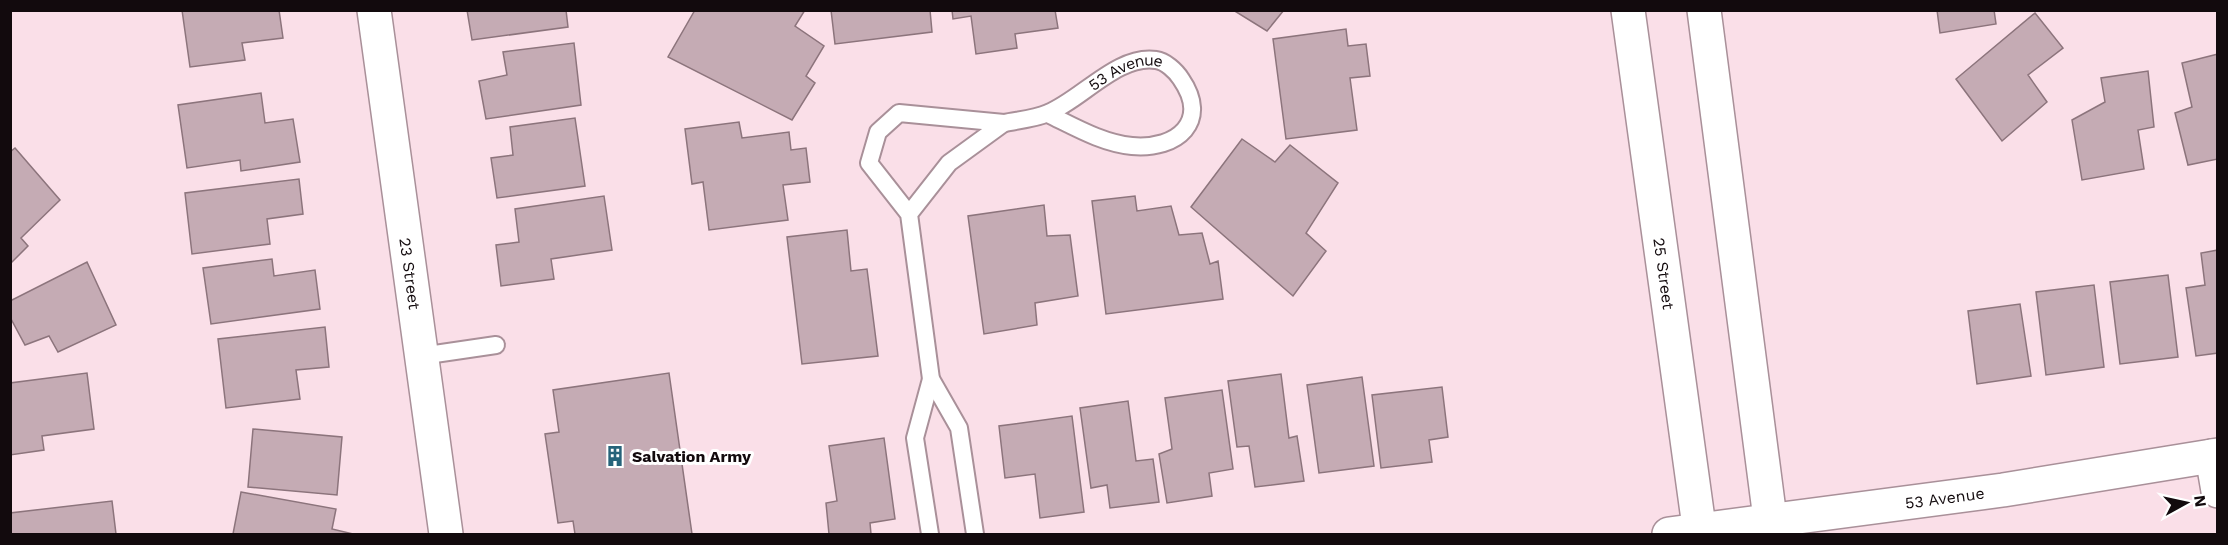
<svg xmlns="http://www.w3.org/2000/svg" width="2228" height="545" viewBox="0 0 2228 545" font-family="'Work Sans',sans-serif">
<rect width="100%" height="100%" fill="#fadfe8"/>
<!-- building -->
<path fill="#c5abb4" stroke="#8c747c" stroke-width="1.5" d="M182,10H279L283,38L242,43L245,60L190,67Z
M467,10H566L568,27L472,40Z
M695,10H805L795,26L824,46L806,76L815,83L792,120L668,57Z
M831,10H930L932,32L835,44Z
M952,10H1055L1058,28L1015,34L1017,48L976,54L971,16L953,19Z
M1233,10H1284L1267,31Z
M1937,10H1994L1996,24L1940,33Z
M2035,13L2063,48L2028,75L2047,102L2002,141L1956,79Z
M1346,29L1348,46L1366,44L1370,76L1350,78L1357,130L1286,139L1273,39Z
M574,43L581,105L486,119L479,81L507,75L503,52Z
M2218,54V159L2188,165L2175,113L2192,107L2182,63Z
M2148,71L2154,127L2138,130L2144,169L2082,180L2072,120L2105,102L2101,78Z
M261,93L265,123L293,119L300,162L241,171L240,160L187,168L178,105Z
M575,118L585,186L497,198L491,158L513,155L510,127Z
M739,122L742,138L789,132L791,150L806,148L810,182L783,185L788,220L709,230L703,182L692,184L685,129Z
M1242,139L1275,162L1290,145L1338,183L1306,233L1326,251L1293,296L1191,207Z
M15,148L60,200L21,238L28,246L10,264V152Z
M299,179L303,214L267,219L270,244L192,254L185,193Z
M604,196L612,250L551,259L554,279L501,286L496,245L519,242L515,209Z
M1135,196L1137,211L1171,206L1179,235L1202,233L1210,264L1218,261L1223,299L1106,314L1092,201Z
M1044,205L1047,236L1070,235L1078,296L1035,303L1037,325L984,334L968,216Z
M847,230L851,271L867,269L878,356L802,364L787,237Z
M2218,250V353L2196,356L2186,288L2205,285L2201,253Z
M272,259L274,276L315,270L320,309L211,324L203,268Z
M87,262L116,325L58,352L49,336L25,345L10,317V301Z
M2168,275L2178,357L2120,364L2110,282Z
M2094,285L2104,367L2046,375L2036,292Z
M2020,304L2031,376L1977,384L1968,311Z
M325,327L329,367L296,370L300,399L226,408L218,339Z
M87,373L94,429L42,436L44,450L10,455V383Z
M669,373L692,534H575L573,521L558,523L545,434L559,432L553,390Z
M1281,374L1289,438L1297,436L1304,481L1255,487L1249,446L1237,447L1228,381Z
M1362,377L1374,466L1319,473L1307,385Z
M1442,387L1448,437L1429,440L1432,462L1381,468L1372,395Z
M1222,390L1233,469L1209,473L1212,496L1167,503L1159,454L1172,449L1165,398Z
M1128,401L1136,461L1153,459L1159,502L1110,508L1107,485L1091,488L1080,408Z
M1072,416L1084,512L1040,518L1035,474L1005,478L999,426Z
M253,429L342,437L337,495L248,487Z
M884,438L895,519L870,523L871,534H829L826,503L837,501L829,446Z
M241,492L336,509L332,529L353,534H233Z
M112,501L116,534H10V513Z"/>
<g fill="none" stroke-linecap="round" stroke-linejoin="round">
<defs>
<g id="lane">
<path id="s1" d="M1004,123C1018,120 1035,119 1048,113C1081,100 1118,54 1156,60C1165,61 1176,71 1181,79C1210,121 1178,150 1132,146C1102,143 1075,127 1048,114"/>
<path d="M909,214L949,163L1004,123L899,113L878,132L869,163L909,214L931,379L959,428L975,534"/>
<path d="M421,356L496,345"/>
<path d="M930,534L915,438L931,379"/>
</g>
<path id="street" d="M2212,456L2218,491"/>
<g id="secondary">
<path id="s2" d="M374,10L446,534"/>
<path id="s3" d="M1628,10L1700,534"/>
<path d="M1704,10L1772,534"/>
<path id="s4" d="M1669,534L2003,490L2218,455"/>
</g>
</defs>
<!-- lane casing -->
<use href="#lane" stroke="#a99099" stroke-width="20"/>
<!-- street casing -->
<use href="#street" stroke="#a99099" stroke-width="36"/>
<!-- secondary casing -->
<use href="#secondary" stroke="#a99099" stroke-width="36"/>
<!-- lane -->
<use href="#lane" stroke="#fff" stroke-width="16"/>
<!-- street -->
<use href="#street" stroke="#fff" stroke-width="33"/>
<!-- secondary -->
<use href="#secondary" stroke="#fff" stroke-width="33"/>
</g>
<!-- icons -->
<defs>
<symbol id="building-bare" viewBox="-9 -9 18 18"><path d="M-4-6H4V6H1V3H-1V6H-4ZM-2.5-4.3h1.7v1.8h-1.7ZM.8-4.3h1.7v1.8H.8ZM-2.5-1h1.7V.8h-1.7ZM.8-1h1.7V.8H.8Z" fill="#26637a" stroke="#fff" stroke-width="2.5" paint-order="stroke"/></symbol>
</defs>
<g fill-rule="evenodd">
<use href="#building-bare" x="600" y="441" width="30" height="30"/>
</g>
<g text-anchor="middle" stroke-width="6" stroke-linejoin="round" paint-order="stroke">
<!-- street labels -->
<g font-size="16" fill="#120a0d" stroke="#fff">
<text dy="6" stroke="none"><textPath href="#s1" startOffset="135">53 Avenue</textPath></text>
<text dy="6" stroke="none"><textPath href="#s3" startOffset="266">25 Street</textPath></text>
<text dy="6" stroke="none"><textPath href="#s2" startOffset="266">23 Street</textPath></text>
<text dy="6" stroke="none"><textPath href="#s4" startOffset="278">53 Avenue</textPath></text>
</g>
<!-- poi labels -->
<g font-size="16" font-weight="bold" fill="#120a0d" stroke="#fff" text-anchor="start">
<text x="632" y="462">Salvation Army</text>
</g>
</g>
<!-- border -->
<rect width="2228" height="545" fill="none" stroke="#120a0d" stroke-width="24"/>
<!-- north arrow -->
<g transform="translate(2186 503) rotate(82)" stroke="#ffffff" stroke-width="4.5" paint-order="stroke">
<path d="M0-4.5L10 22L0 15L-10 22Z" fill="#120a0d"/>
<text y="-9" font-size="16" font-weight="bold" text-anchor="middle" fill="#120a0d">N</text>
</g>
</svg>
